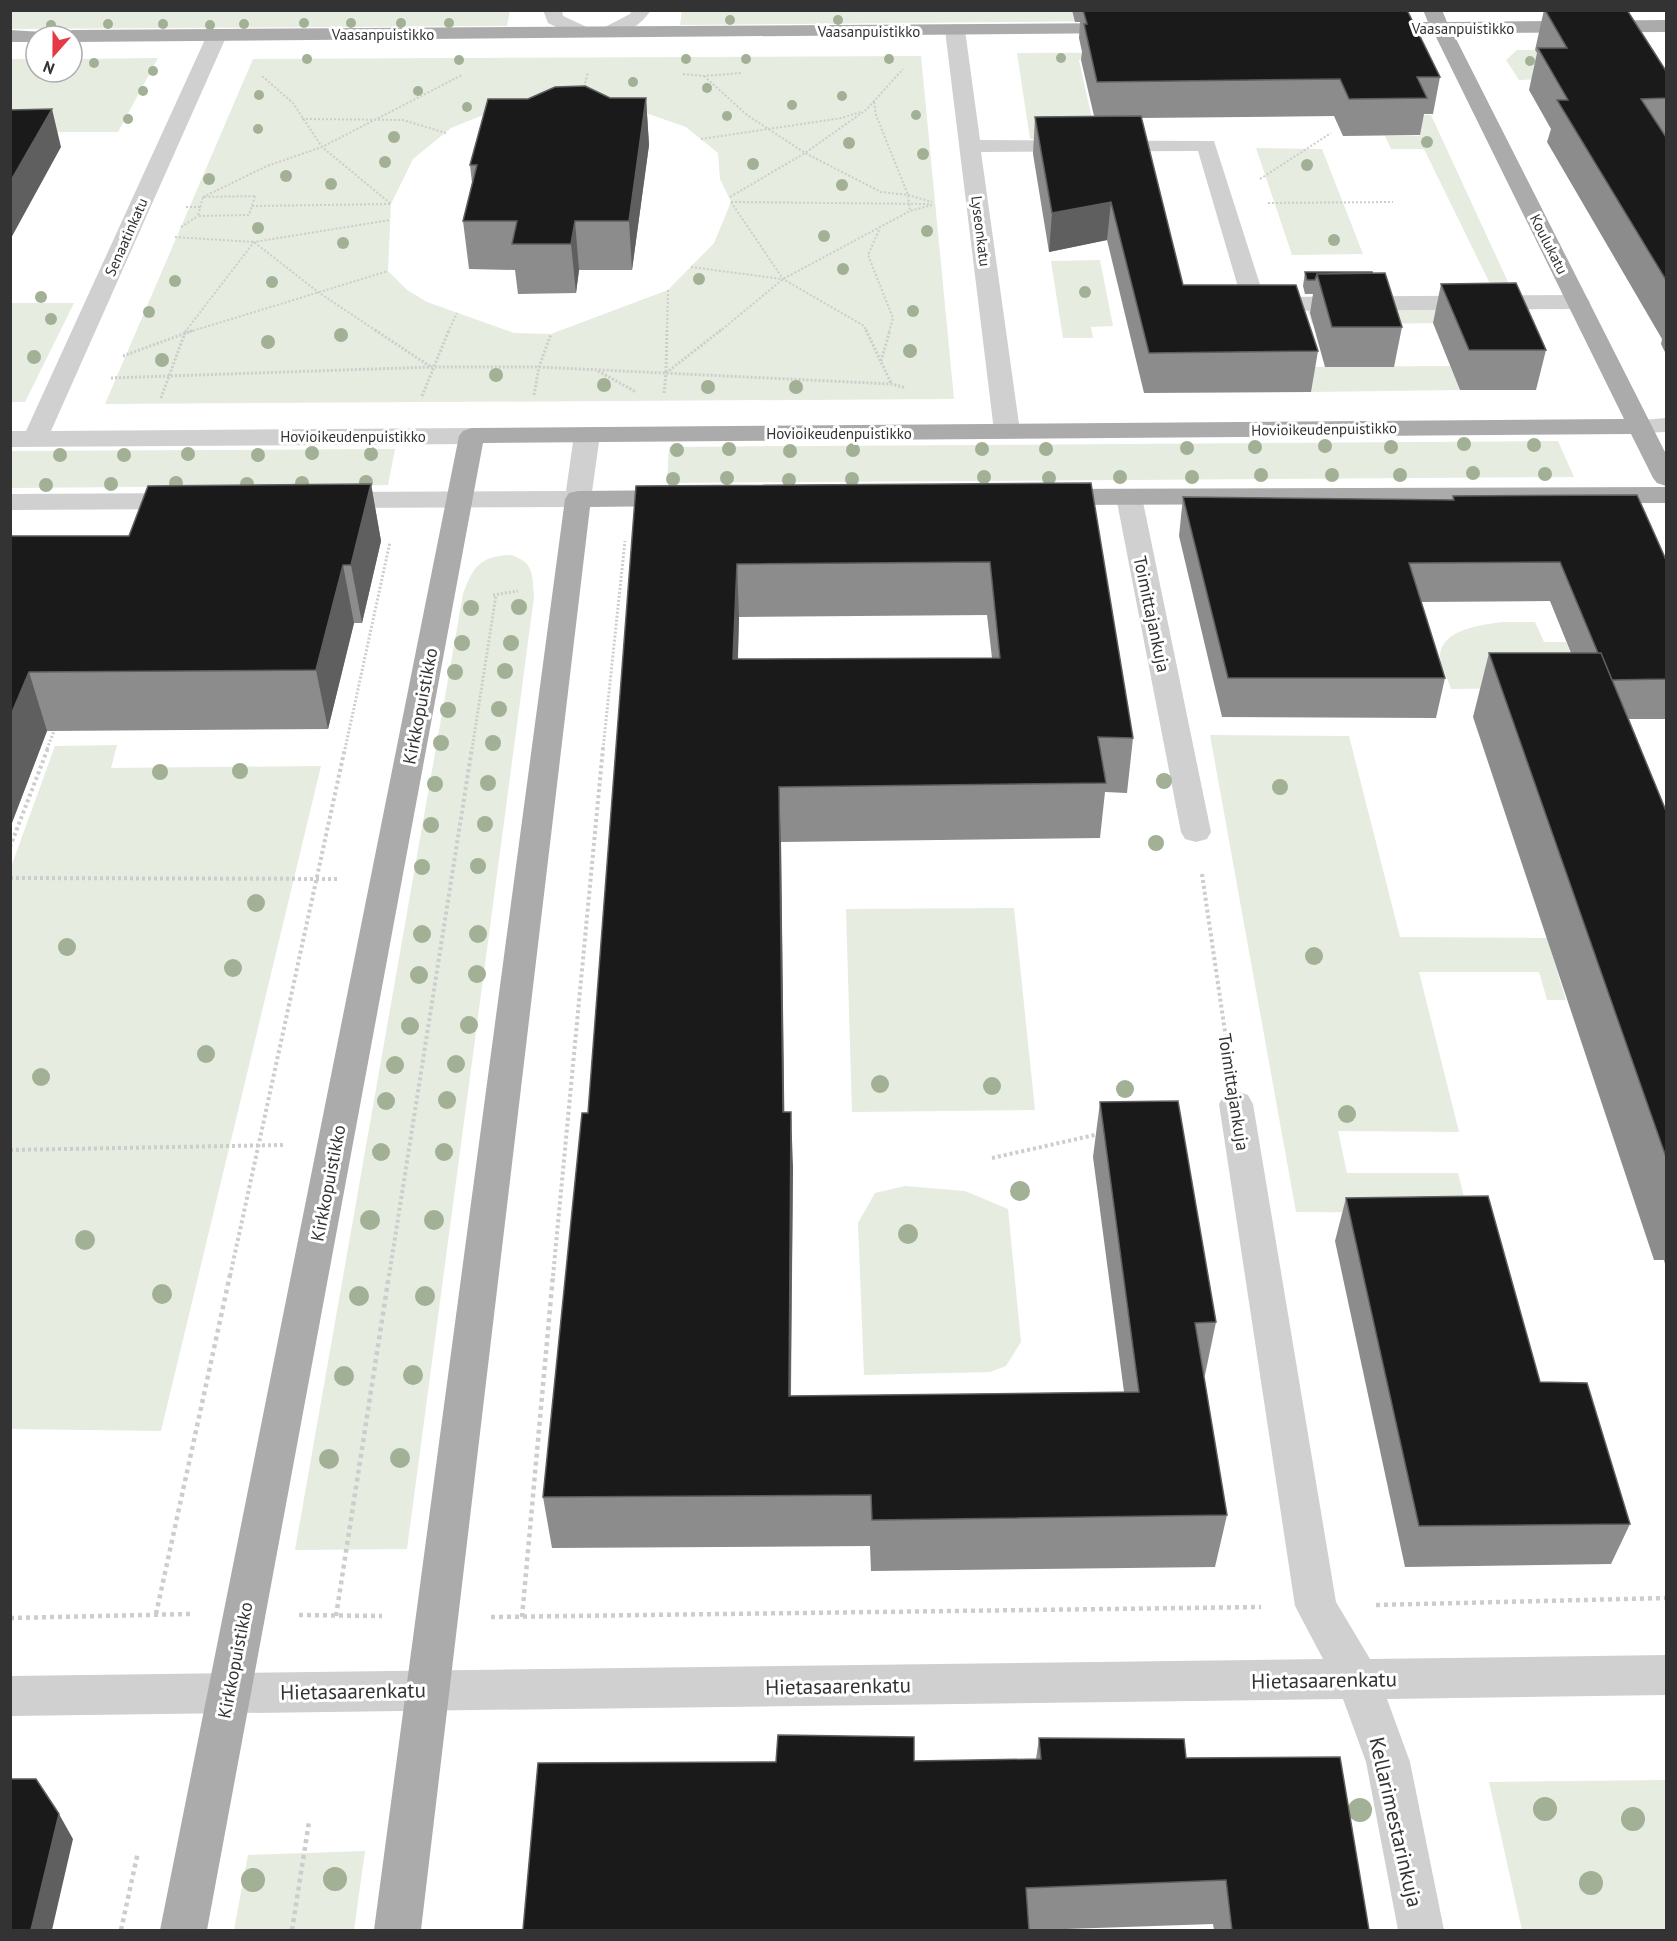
<svg xmlns="http://www.w3.org/2000/svg" width="1677" height="1941" font-family="'PT Sans',sans-serif">
<style>
.green{fill:#e6ecdf;fill-rule:evenodd}
.lines{fill:none;stroke-linecap:round;stroke-linejoin:round}
.path-far3{stroke:#cdcdcd;stroke-width:2;stroke-dasharray:2 2;stroke-linecap:butt}
.path-far2{stroke:#cdcdcd;stroke-width:3;stroke-dasharray:2 2;stroke-linecap:butt}
.path-far1{stroke:#cdcdcd;stroke-width:4;stroke-dasharray:3 3;stroke-linecap:butt}
.path{stroke:#cdcdcd;stroke-width:4.5;stroke-dasharray:4 4;stroke-linecap:butt}
.minor{fill:#d0d0d0;fill-rule:evenodd}
.major{fill:#ababab;fill-rule:evenodd}
.tree{fill:#a2b095}
.wall{fill:#8c8c8c;fill-rule:evenodd}
.shaded-wall{fill:#5f5f5f}
.building{fill:#1a1a1a;stroke:#5f5f5f;stroke-width:1.5;fill-rule:evenodd}
.labels{text-anchor:middle;dominant-baseline:central;stroke-width:6;stroke-linejoin:round;paint-order:stroke}
.far-street-label{font-size:15px;fill:#333;stroke:#fff}
.street-label{font-size:18px;fill:#333;stroke:#fff}
.near-street-label{font-size:21px;fill:#333;stroke:#fff}
</style>
<rect width="100%" height="100%" fill="#fff"/>
<path class="green" d="M682 10H1343L1347 19 680 25Z
M10 11 11 10 510 11 507 26 11 29Z
M1517 50H1535L1552 79 1519 80 1506 60Z
M1399 51 1388 57 1079 60 1092 119 1131 140 1030 139 1017 53Z
M921 56 954 399 105 404 253 59ZM503 107 640 111 686 127 718 153 720 179 731 202 714 243 668 290 551 334 514 333 427 302 407 290 388 271 391 204 413 159 451 128Z
M158 58 118 132H11L10 59H36V72H72V59Z
M1412 115H1431L1514 295 1495 294 1424 149H1391L1385 136H1420Z
M1256 148 1322 149 1363 254 1292 255Z
M1100 260 1113 326 1091 327 1093 338H1063L1051 261Z
M10 303H74L25 402H11Z
M1442 307 1481 323 1312 324 1307 308Z
M1450 366 1460 390 1311 392 1303 367Z
M1558 441 1574 477 667 483 669 447Z
M395 449 388 485 11 488 10 451Z
M511 555C535 563 532 575 534 597L407 1549 295 1550 463 594C473 566 481 556 511 555Z
M1502 622H1535L1544 642H1566L1576 666 1601 687 1451 689C1448 679 1441 667 1440 657 1440 629 1482 625 1502 622Z
M1210 735 1349 736 1400 937 1547 938 1566 1000H1547L1539 972H1419L1459 1132 1338 1131 1347 1173H1458L1468 1213 1296 1212Z
M117 745 111 768 321 766 161 1431 11 1429V867L55 746Z
M1014 908 1035 1110 852 1112 846 909Z
M905 1186 965 1191 1008 1209 1021 1342 1006 1366 990 1372 864 1375 858 1223 875 1193Z
M1666 1780V1930H1522L1489 1782Z
M365 1851 354 1930H234L248 1855Z"/>
<g class="lines">
<path class="path-far3" d="M683 74 704 76 741 73
M704 76 747 115 805 153 881 192 908 195 932 202
M583 91 588 72
M874 102 876 115 908 195 910 211
M302 119 403 120 446 133
M701 139 842 118 860 112
M1260 179 1331 133
M255 196 249 215 198 216 203 197Z
M203 197 267 166 322 147 462 75
M730 197 805 153 866 110 903 69
M731 202 783 279 864 326 867 332
M731 202 931 204
M1268 203 1393 202
M252 206 391 204 322 147 293 103 262 76
M186 207H201
M181 227 198 216
M879 230 868 255 893 318 889 332
M175 237 254 242 318 292 378 332
M691 267 782 279
M185 332 254 242 390 220
M189 332 388 271
M448 332 457 313
M667 332 668 290
M719 332 783 279 910 211 932 205"/>
<path class="path-far2" d="M375 330 431 367
M866 330 891 383
M123 356 194 330
M881 361 890 330
M598 371 636 392
M666 372 667 330
M111 378 432 367H539L892 384 906 388
M664 393 666 373 721 330
M534 395 539 367 551 334
M422 396 449 330
M161 398 186 330
M493 595 518 591
M47 749 56 726
M345 749 390 542
M472 749 496 595
M603 749 625 541"/>
<path class="path-far1" d="M10 847 48 748
M1202 874 1229 1059
M10 878 337 879
M10 1150 283 1145
M992 1158 1099 1134
M230 1276 345 748
M389 1276 472 748
M553 1276 603 748"/>
<path class="path" d="M1376 1605 1666 1598
M156 1614 230 1275
M299 1615 382 1616
M336 1616 389 1275
M491 1617 1261 1607
M522 1617 553 1275
M10 1618 190 1614
M121 1930 138 1852
M292 1930 309 1822"/>
<path class="minor" d="M543 10H562L563 16 589 28 592 32 589 36H575L548 23Z
M632 10H651C642 24 621 40 603 36L600 32 603 28 630 14Z
M955 24 962 26 965 30 980 140 1214 141 1264 297 1578 295 1586 297 1590 302 1586 307 1578 309 1255 311 1247 309 1243 304 1198 151 981 152 1020 431 1016 436 1007 439 998 436 994 431 945 30 948 26Z
M217 29 224 31 227 35 51 431 472 428 481 431 485 436 481 441 472 444 10 447V431H26L207 35 210 31Z
M1666 418V432L1640 433 1631 431 1628 426 1631 421Z
M587 427 596 430 600 435 591 499 587 505 578 507 330 508 321 506 317 500 321 494 330 492 566 491 574 435 578 430Z
M1129 489 1138 491 1142 497 1211 832 1207 839 1196 842 1185 839 1181 832 1116 497 1120 491Z
M186 493 195 495 199 501 195 507 186 509 10 510V494Z
M1236 1091 1248 1095 1253 1104 1336 1602 1370 1659 1666 1655V1695L1387 1699 1410 1762 1444 1930H1398L1366 1762 1343 1699 10 1716V1676L1323 1659 1295 1606 1219 1104 1224 1095Z"/>
<path class="major" d="M1423 10H1442L1447 22 1666 20V32L1453 33 1666 454V486L1657 483 1653 478 1631 434 483 443 207 1930H160L459 436 463 431 472 428 1624 419 1434 33 1371 34 1364 32 1361 28 1364 24 1371 22H1428Z
M1125 23 1132 25 1135 29 1132 33 72 42V36H62L65 32 72 30Z
M10 30 43 32 46 36H36V42H10Z
M1666 487V503L1047 505 1038 503 1034 497 1038 491 1047 489Z
M681 490 690 492 694 498 690 504 681 506 590 507 421 1930H374L565 499 569 493 578 491Z"/>
</g>
<g class="tree">
<circle cx="730" cy="20" r="5"/>
<circle cx="838" cy="20" r="5"/>
<circle cx="304" cy="23" r="5"/>
<circle cx="351" cy="23" r="5"/>
<circle cx="401" cy="23" r="5"/>
<circle cx="449" cy="23" r="5"/>
<circle cx="108" cy="24" r="5"/>
<circle cx="163" cy="24" r="5"/>
<circle cx="244" cy="24" r="5"/>
<circle cx="51" cy="25" r="5"/>
<circle cx="210" cy="25" r="5"/>
<circle cx="1061" cy="58" r="5"/>
<circle cx="307" cy="59" r="5"/>
<circle cx="686" cy="59" r="5"/>
<circle cx="746" cy="59" r="5"/>
<circle cx="889" cy="59" r="5"/>
<circle cx="459" cy="60" r="5"/>
<circle cx="1530" cy="61" r="5"/>
<circle cx="94" cy="63" r="5"/>
<circle cx="153" cy="71" r="5"/>
<circle cx="633" cy="82" r="5"/>
<circle cx="707" cy="88" r="5"/>
<circle cx="143" cy="91" r="5"/>
<circle cx="418" cy="91" r="5"/>
<circle cx="259" cy="95" r="5"/>
<circle cx="842" cy="96" r="5"/>
<circle cx="792" cy="105" r="5"/>
<circle cx="467" cy="107" r="5"/>
<circle cx="916" cy="115" r="5"/>
<circle cx="727" cy="116" r="5"/>
<circle cx="128" cy="119" r="5"/>
<circle cx="258" cy="129" r="5"/>
<circle cx="394" cy="137" r="6"/>
<circle cx="1427" cy="142" r="6"/>
<circle cx="849" cy="143" r="6"/>
<circle cx="923" cy="154" r="6"/>
<circle cx="385" cy="162" r="6"/>
<circle cx="753" cy="164" r="6"/>
<circle cx="1307" cy="165" r="6"/>
<circle cx="286" cy="176" r="6"/>
<circle cx="209" cy="179" r="6"/>
<circle cx="331" cy="184" r="6"/>
<circle cx="842" cy="185" r="6"/>
<circle cx="258" cy="228" r="6"/>
<circle cx="927" cy="231" r="6"/>
<circle cx="824" cy="236" r="6"/>
<circle cx="1334" cy="240" r="6"/>
<circle cx="343" cy="243" r="6"/>
<circle cx="843" cy="269" r="6"/>
<circle cx="699" cy="279" r="6"/>
<circle cx="175" cy="281" r="6"/>
<circle cx="272" cy="282" r="6"/>
<circle cx="1085" cy="292" r="6"/>
<circle cx="41" cy="297" r="6"/>
<circle cx="913" cy="311" r="6"/>
<circle cx="149" cy="312" r="6"/>
<circle cx="51" cy="319" r="6"/>
<circle cx="341" cy="335" r="7"/>
<circle cx="268" cy="342" r="7"/>
<circle cx="910" cy="351" r="7"/>
<circle cx="34" cy="357" r="7"/>
<circle cx="162" cy="360" r="7"/>
<circle cx="496" cy="375" r="7"/>
<circle cx="604" cy="385" r="7"/>
<circle cx="708" cy="387" r="7"/>
<circle cx="796" cy="387" r="7"/>
<circle cx="1464" cy="444" r="7"/>
<circle cx="1534" cy="445" r="7"/>
<circle cx="1325" cy="446" r="7"/>
<circle cx="1255" cy="447" r="7"/>
<circle cx="1391" cy="447" r="7"/>
<circle cx="1187" cy="448" r="7"/>
<circle cx="729" cy="449" r="7"/>
<circle cx="982" cy="449" r="7"/>
<circle cx="1046" cy="449" r="7"/>
<circle cx="677" cy="450" r="7"/>
<circle cx="853" cy="450" r="7"/>
<circle cx="790" cy="451" r="7"/>
<circle cx="312" cy="453" r="7"/>
<circle cx="188" cy="454" r="7"/>
<circle cx="371" cy="454" r="7"/>
<circle cx="60" cy="455" r="7"/>
<circle cx="124" cy="455" r="7"/>
<circle cx="258" cy="455" r="7"/>
<circle cx="1473" cy="473" r="7"/>
<circle cx="1545" cy="474" r="7"/>
<circle cx="1261" cy="475" r="7"/>
<circle cx="1332" cy="475" r="7"/>
<circle cx="1400" cy="475" r="7"/>
<circle cx="984" cy="477" r="7"/>
<circle cx="1120" cy="477" r="7"/>
<circle cx="1192" cy="477" r="7"/>
<circle cx="727" cy="478" r="7"/>
<circle cx="1049" cy="478" r="7"/>
<circle cx="673" cy="479" r="7"/>
<circle cx="852" cy="479" r="7"/>
<circle cx="789" cy="480" r="7"/>
<circle cx="366" cy="482" r="7"/>
<circle cx="176" cy="483" r="7"/>
<circle cx="302" cy="483" r="7"/>
<circle cx="111" cy="484" r="7"/>
<circle cx="247" cy="484" r="7"/>
<circle cx="46" cy="485" r="7"/>
<circle cx="519" cy="607" r="8"/>
<circle cx="471" cy="608" r="8"/>
<circle cx="462" cy="643" r="8"/>
<circle cx="511" cy="643" r="8"/>
<circle cx="505" cy="671" r="8"/>
<circle cx="455" cy="672" r="8"/>
<circle cx="499" cy="709" r="8"/>
<circle cx="448" cy="710" r="8"/>
<circle cx="441" cy="743" r="8"/>
<circle cx="493" cy="743" r="8"/>
<circle cx="240" cy="771" r="8"/>
<circle cx="160" cy="772" r="8"/>
<circle cx="1164" cy="781" r="8"/>
<circle cx="488" cy="783" r="8"/>
<circle cx="435" cy="784" r="8"/>
<circle cx="1280" cy="787" r="8"/>
<circle cx="485" cy="824" r="8"/>
<circle cx="431" cy="825" r="8"/>
<circle cx="1156" cy="843" r="8"/>
<circle cx="478" cy="866" r="8"/>
<circle cx="422" cy="867" r="8"/>
<circle cx="256" cy="903" r="9"/>
<circle cx="422" cy="934" r="9"/>
<circle cx="478" cy="934" r="9"/>
<circle cx="67" cy="947" r="9"/>
<circle cx="1314" cy="956" r="9"/>
<circle cx="233" cy="968" r="9"/>
<circle cx="477" cy="974" r="9"/>
<circle cx="419" cy="975" r="9"/>
<circle cx="469" cy="1025" r="9"/>
<circle cx="410" cy="1026" r="9"/>
<circle cx="206" cy="1054" r="9"/>
<circle cx="456" cy="1064" r="9"/>
<circle cx="395" cy="1065" r="9"/>
<circle cx="41" cy="1077" r="9"/>
<circle cx="880" cy="1084" r="9"/>
<circle cx="992" cy="1086" r="9"/>
<circle cx="1125" cy="1089" r="9"/>
<circle cx="447" cy="1100" r="9"/>
<circle cx="386" cy="1101" r="9"/>
<circle cx="1347" cy="1114" r="9"/>
<circle cx="381" cy="1152" r="9"/>
<circle cx="444" cy="1152" r="9"/>
<circle cx="1020" cy="1191" r="10"/>
<circle cx="370" cy="1220" r="10"/>
<circle cx="434" cy="1220" r="10"/>
<circle cx="908" cy="1234" r="10"/>
<circle cx="85" cy="1240" r="10"/>
<circle cx="162" cy="1294" r="10"/>
<circle cx="359" cy="1296" r="10"/>
<circle cx="425" cy="1296" r="10"/>
<circle cx="413" cy="1375" r="10"/>
<circle cx="344" cy="1376" r="10"/>
<circle cx="400" cy="1458" r="10"/>
<circle cx="329" cy="1459" r="10"/>
<circle cx="1545" cy="1809" r="12"/>
<circle cx="1360" cy="1810" r="12"/>
<circle cx="1633" cy="1819" r="12"/>
<circle cx="335" cy="1879" r="12"/>
<circle cx="253" cy="1880" r="12"/>
<circle cx="1591" cy="1883" r="12"/>
</g>
<path class="wall" d="M1072 10H1407L1440 77 1433 114H1424L1420 135 1343 136 1334 116 1141 118 1183 285 1318 351 1311 392 1144 393 1107 240 1049 252 1033 154 1035 117 1094 116 1081 60 1082 52 1079 38 1080 22H1075Z
M1544 10H1627L1666 71V354L1661 344 1662 339 1547 142 1551 129 1529 90 1537 53 1535 50Z
M610 98H646L649 145 632 270H579L576 293 518 294 515 270 469 269 463 221 472 183 470 165Z
M1305 272H1372L1402 327 1394 367H1325L1310 313 1313 294H1305L1303 286Z
M1441 284 1546 350 1536 390H1460L1433 323Z
M1091 483 1133 738 1127 793 1105 792 1100 838 781 842 784 1112 793 1167 791 1396 1124 1392 1093 1157 1100 1102 1216 1322 1205 1375 1204 1376 1227 1515 1215 1567 871 1571 870 1546 552 1548 543 1497 588 1113 636 486ZM987 615 992 658 738 659 739 617Z
M371 484 381 541 362 623H354L328 729 47 731 10 828V536H129Z
M1453 496 1666 560V719H1629L1666 811V1268L1664 1260H1654L1473 717 1489 653H1571L1550 601 1421 602 1445 678 1436 718 1222 717 1179 536 1183 497 1452 500Z
M1346 1198 1540 1382 1630 1524 1611 1564 1405 1567 1335 1241Z
M1039 1738 1186 1758 1369 1930H1214L1213 1924 1037 1930H523L914 1761 1036 1759Z"/>
<path class="shaded-wall" d="M646 98 649 145 632 270 629 221Z
M52 109 61 147 10 240V182Z
M1111 202 1107 240 1049 252 1052 213Z
M575 221 579 270 576 293 571 244Z
M371 484 381 541 362 623 351 565Z
M737 564 739 617 736 713 733 659Z
M343 565 354 623 328 729 316 670Z
M29 672 47 731 10 828V717Z
M779 787 781 842 785 1167 783 1112Z
M791 1112 793 1167 790 1449 789 1396Z
M59 1814 73 1839 52 1930H31Z"/>
<path class="building" d="M1083 10H1407L1440 77H1417L1427 98 1349 99 1340 79 1097 82 1084 24H1087Z
M1545 10H1627L1666 71V98L1641 99 1666 137V280L1557 100H1568L1538 48H1567Z
M585 86 610 98H646L629 221H575L571 244H512L517 221H463L477 165H470L488 99H528L555 87Z
M52 109 10 182V110Z
M1141 116 1183 285H1296L1318 351 1149 353 1111 202 1052 213 1035 117Z
M1305 272H1372V273L1317 274 1315 280H1307Z
M1385 273 1402 327H1332L1317 274Z
M1516 283 1546 350H1469L1441 284Z
M1091 483 1133 738 1098 737 1106 783 779 787 783 1112H791L789 1396 1139 1392 1100 1102 1178 1101 1216 1322 1195 1323 1227 1515 872 1520 871 1495 543 1497 582 1113H588L636 486ZM990 562 1000 658 733 659 737 564Z
M371 484 351 565H343L316 670 29 672 10 717V536H129L148 486Z
M1637 495 1666 560V679L1612 680 1601 653H1598L1560 562 1409 563 1445 678H1228L1183 497 1454 500 1453 496Z
M1489 653H1601L1666 811V1157Z
M1488 1196 1540 1382 1587 1383 1630 1524 1419 1526 1346 1198Z
M778 1735 914 1737V1761L1041 1759 1039 1738 1184 1739 1186 1758 1340 1757 1369 1930H1232L1226 1880 1026 1888 1029 1930H523L538 1763 776 1762Z
M10 1779H36L59 1814 31 1930H10Z"/>
<g class="labels">
<g class="far-street-label">
<text x="1463" y="28">Vaasanpuistikko</text>
<text x="869" y="31">Vaasanpuistikko</text>
<text x="383" y="34">Vaasanpuistikko</text>
<text transform="translate(981 231) rotate(83)">Lyseonkatu</text>
<text transform="translate(126 237) rotate(-66)">Senaatinkatu</text>
<text transform="translate(1549 244) rotate(63)">Koulukatu</text>
<text transform="translate(1324 429) rotate(-1)">Hovioikeudenpuistikko</text>
<text x="839" y="433">Hovioikeudenpuistikko</text>
<text x="353" y="436">Hovioikeudenpuistikko</text>
</g>
<g class="street-label">
<text transform="translate(1152 614) rotate(78)">Toimittajankuja</text>
<text transform="translate(420 706) rotate(-79)">Kirkkopuistikko</text>
<text transform="translate(1234 1092) rotate(81)">Toimittajankuja</text>
<text transform="translate(328 1183) rotate(-79)">Kirkkopuistikko</text>
<text transform="translate(235 1660) rotate(-79)">Kirkkopuistikko</text>
</g>
<g class="near-street-label">
<text transform="translate(1324 1680) rotate(-1)">Hietasaarenkatu</text>
<text transform="translate(838 1686) rotate(-1)">Hietasaarenkatu</text>
<text transform="translate(353 1691) rotate(-1)">Hietasaarenkatu</text>
<text transform="translate(1396 1822) rotate(77)">Kellarimestarinkuja</text>
</g>
</g>
<rect width="1677" height="1941" fill="none" stroke="#333333" stroke-width="24"/>
<g transform="translate(54 54) rotate(201)"><circle r="28" fill="#ffffff" stroke="#adadad" stroke-width="1.5"/>
<path d="M0-4.5L10 22L0 15L-10 22Z" fill="#e63946"/>
<text y="-9" font-size="16" font-weight="bold" text-anchor="middle" fill="#333333">N</text>
</g>
</svg>
